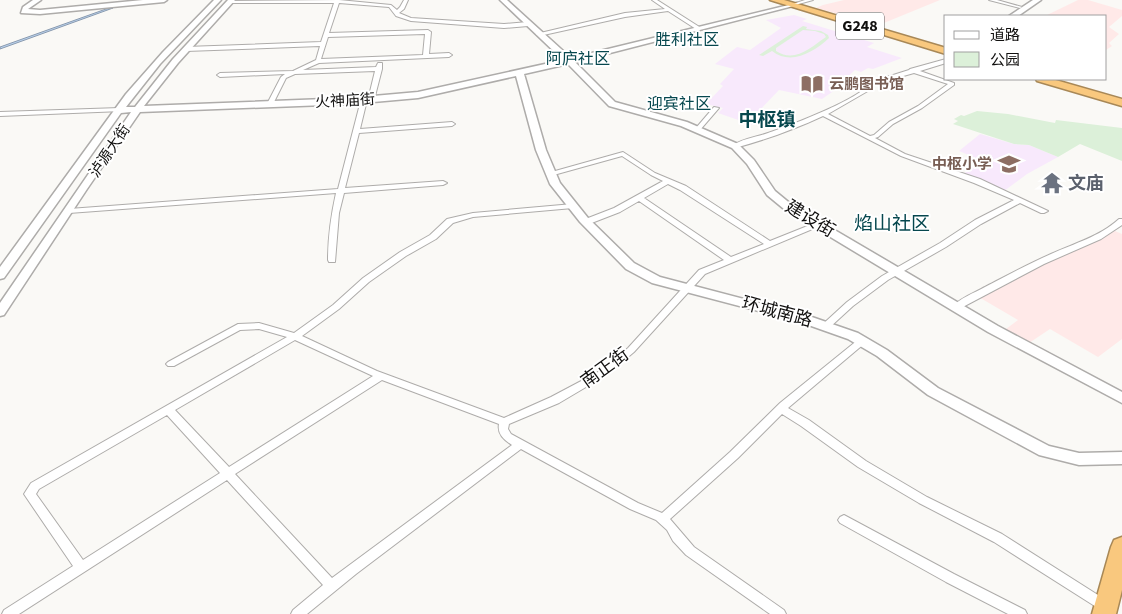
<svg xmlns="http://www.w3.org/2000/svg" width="1122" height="614" font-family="'Source Sans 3','Noto Sans SC',sans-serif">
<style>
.commercial{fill:#ffe9e8}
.education{fill:#f8e9fc}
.green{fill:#dcf0d9;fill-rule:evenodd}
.water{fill:#bdd5f2;stroke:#899aae}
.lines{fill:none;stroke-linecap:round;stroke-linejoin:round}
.street-casing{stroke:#aeacaa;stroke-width:2}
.secondary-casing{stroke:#aeacaa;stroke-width:3}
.highway-casing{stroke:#a88857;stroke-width:3}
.street{fill:#fff;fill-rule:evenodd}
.secondary{fill:#fff;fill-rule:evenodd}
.highway{fill:#f9c87e;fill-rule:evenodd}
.labels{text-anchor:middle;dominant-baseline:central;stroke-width:4;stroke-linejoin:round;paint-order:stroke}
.far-education-label{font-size:15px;font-weight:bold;fill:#785e54;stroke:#fff;text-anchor:start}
.far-street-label{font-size:15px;fill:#11100f;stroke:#fff}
.shield{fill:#fff;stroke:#585857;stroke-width:1}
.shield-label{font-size:16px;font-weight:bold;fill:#11100f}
.far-neighbourhood-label{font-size:16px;fill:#06474e;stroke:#fff}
.worship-label{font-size:18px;font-weight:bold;fill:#5b616d;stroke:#fff;text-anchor:start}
.street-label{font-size:18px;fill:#11100f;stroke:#fff}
.far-district-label{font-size:19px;font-weight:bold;fill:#06474e;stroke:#fff}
.neighbourhood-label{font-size:19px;fill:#06474e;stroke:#fff}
</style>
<rect width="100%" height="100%" fill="#faf9f6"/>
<path class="commercial" d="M844 0H940L879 25 816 8 823 5Z
M1078 0H1088L1122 10V16L1109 27 1119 34 1109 43 1112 46 1106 50V16H1045Z
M1115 231 1122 234V339L1098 357 1050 329 1026 345 1002 332 1018 320 977 296 1058 256 1089 244Z"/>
<path class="education" d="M794 15 807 19 802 21 874 43 867 47 902 58 873 69 868 68 861 72 855 70 841 83 832 88 835 90 822 99 779 90 759 111 767 114 753 125 718 113 723 108 706 104 723 86 720 84 734 69 715 64 737 47 750 50 781 28 766 20Z
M980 134 1014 144 1029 145 1058 157 1027 174 1004 191 963 174 969 170 976 158 959 151Z"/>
<path class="green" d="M803 26 807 27 806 29 821 31 828 35 829 38C814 52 791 66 772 51L763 56 759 55ZM803 30 815 31 824 34 826 37C810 48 795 63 776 51V48Z
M977 111 1008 114 1055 123 1056 120 1122 128V161L1080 144 1058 157 1029 145 1014 144 953 124 958 121 954 119 961 115 964 116Z"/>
<path class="water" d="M113 8 0 49V47L106 9Z"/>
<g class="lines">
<g class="street-casing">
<path id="street" d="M339 0 391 5 397 10 400 7 404 0H408L404 9 399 13 411 18 504 24 528 22 531 24 528 26 504 28 411 21 396 16 389 7 339 3 329 33 428 30 431 32 429 54 449 53 452 55 449 57 319 63 303 70 376 67 378 63H382V69L374 100 371 102 368 100 375 71 295 74 286 78 273 104 270 106 267 104 281 77 285 74 220 77 217 75 220 73 293 71 316 60 320 46 186 51 183 49 186 47 321 42 334 3H231L229 2 231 1ZM425 34 423 55 321 59 328 37Z
M652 0H657L701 28 696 29 668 11 625 17 539 36 536 34 625 13 665 9Z
M805 0H813L795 5 793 4Z
M989 0H997L1022 7 1020 8Z
M946 59V63L920 71 954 83V85L922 108 893 124 878 137 875 138 905 154 980 179 1048 211 1044 213H1041L1020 203 981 224 946 247 888 280 853 306 829 328H823L822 326 823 324 847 302 882 276 940 243 975 220 1014 200 974 183 901 156 823 116C795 129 765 140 735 148L732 146C741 139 757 137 768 133 789 126 861 99 871 82L909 70 910 69ZM914 73 948 84 918 106 889 122 874 135 870 136 828 114 873 88 875 84Z
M364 98 367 100 360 129 452 122 455 124 452 126 359 133 345 188 443 181 447 183 443 185 344 193 339 213 335 262H329L328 260C328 237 331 216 336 193L69 213 65 211 69 209 338 189 361 100Z
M714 107 719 108 700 130H696V128Z
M120 108 123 110 122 111 0 116V112Z
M623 152 655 173 686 186 770 241 815 223H821L822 225 705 274 634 352 608 374 559 403 509 424 508 429 511 434 638 503 662 513 730 452 780 403 859 339H865L867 341 865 343 788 408 809 420 866 461 927 497 1002 534 1109 602 1111 606 1109 610 1105 612 1101 610 994 542 919 503 858 467 801 426 782 414 738 458 670 519 694 547 784 610 786 614H770L686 555 673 541 667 530 656 520 630 509 521 449 356 574 307 614H291L293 610 323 585 227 480 19 614H2L4 610 73 566 26 497 24 494 31 483 287 337 259 329 240 330 174 366H168L166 364 168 362 238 324 259 323 294 333 333 305 363 278 400 252 430 235 447 219 473 213 573 204 577 206 573 208 473 217 453 223 436 239 406 256 369 282 339 309 302 336 377 371 504 418 551 397 602 370 628 348 699 270 724 260 639 201 620 212 589 224H583L582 222 583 220 614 208 663 181 651 175 622 156 550 176 546 174 548 173ZM668 184 680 190 764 244 731 257 644 198ZM295 340 373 376 229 467 175 410ZM382 380 499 424C497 434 504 440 512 445L332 578 235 474ZM167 415 220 473 83 560 36 494 39 489Z
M1119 219H1122V225L1101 239 1044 264 959 309H953L952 307C960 298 974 293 985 287 1006 276 1028 264 1051 254 1075 243 1099 237 1119 219Z
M844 515 954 574 1025 610 1027 614H1008L946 582 840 523 838 520 840 517Z"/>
</g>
<g class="secondary-casing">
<path id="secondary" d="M33 0H41L28 9 40 10 143 0H167L164 2 40 14 21 13 23 7Z
M214 0H221L160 64 126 107H135L173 59 228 0H235L178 63 144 106 351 98 418 92 563 60 500 0H507L571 58 797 3V5L575 62 615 102 687 122 738 144 754 160 775 191 792 205 998 326 1122 392V403L988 332 784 209 767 195 747 164 732 148 681 126 609 106 568 64 524 74 546 150 560 183 588 218 634 263 660 277 809 316 858 333 887 350 938 388 1049 446 1079 453 1122 452V464L1079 465 1039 455 928 395 877 356 848 339 800 322 652 283 626 269 580 222 550 184 536 150 516 76 418 98 351 104 140 112 87 189 4 315 0 316V303L131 112 121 113 4 278 0 279V267L126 94 163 52Z
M1033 0H1041L1018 16H1009Z"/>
</g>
<g class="highway-casing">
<path id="highway" d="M770 0H784L946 48V54Z
M1036 79H1052L1122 99V106L1037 81Z
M1122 537V590L1116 614H1092L1111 547 1114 540Z"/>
</g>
<use href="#street" class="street"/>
<use href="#secondary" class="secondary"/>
<use href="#highway" class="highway"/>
</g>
<defs>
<g id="library-bare" transform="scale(1.725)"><path d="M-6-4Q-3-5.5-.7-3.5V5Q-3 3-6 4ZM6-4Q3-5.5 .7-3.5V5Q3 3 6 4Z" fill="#8d6e63" stroke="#fff" stroke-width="2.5" paint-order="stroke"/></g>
<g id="school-bare" transform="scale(1.725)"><path d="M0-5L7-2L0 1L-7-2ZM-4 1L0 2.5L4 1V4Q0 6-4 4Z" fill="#8d6e63" stroke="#fff" stroke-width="2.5" paint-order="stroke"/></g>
<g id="temple-bare" transform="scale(1.725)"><path d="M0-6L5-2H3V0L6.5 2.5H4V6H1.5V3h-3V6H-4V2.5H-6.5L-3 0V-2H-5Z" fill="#6b7280" stroke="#fff" stroke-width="2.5" paint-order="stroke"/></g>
</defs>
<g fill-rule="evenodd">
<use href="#library-bare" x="812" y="84"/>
<use href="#school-bare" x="1009" y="164"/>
<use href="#temple-bare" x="1052" y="183"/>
</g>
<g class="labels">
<g class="far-education-label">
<text x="829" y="84">云鹏图书馆</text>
<text x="992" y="164" text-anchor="end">中枢小学</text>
</g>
<g class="far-street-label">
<text transform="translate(345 101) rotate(-3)">火神庙街</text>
<text transform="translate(110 151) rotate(-56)">泸源大街</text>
</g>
<rect class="shield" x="836" y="12.5" width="48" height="27" rx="4"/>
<g class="shield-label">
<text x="860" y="26">G248</text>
</g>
<g class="far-neighbourhood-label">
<text x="687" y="40">胜利社区</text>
<text x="578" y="59">阿庐社区</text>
<text x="679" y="104">迎宾社区</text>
</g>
<g class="worship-label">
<text x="1068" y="183">文庙</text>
</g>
<g class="street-label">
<text transform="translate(810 219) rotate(31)">建设街</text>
<text transform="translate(777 312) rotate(15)">环城南路</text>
<text transform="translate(605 368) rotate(-36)">南正街</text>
</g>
<g class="far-district-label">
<text x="767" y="120">中枢镇</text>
</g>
<g class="neighbourhood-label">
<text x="892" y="224">焰山社区</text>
</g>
</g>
<rect x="944" y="15" width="162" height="65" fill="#ffffff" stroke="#a09f9f"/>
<rect x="954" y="31" width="25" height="8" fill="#ffffff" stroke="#a09f9f"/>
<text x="990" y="40" font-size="15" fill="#11100f">道路</text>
<rect x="954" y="52" width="25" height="15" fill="#dcf0d9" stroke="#a09f9f"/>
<text x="990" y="65" font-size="15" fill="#11100f">公园</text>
</svg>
